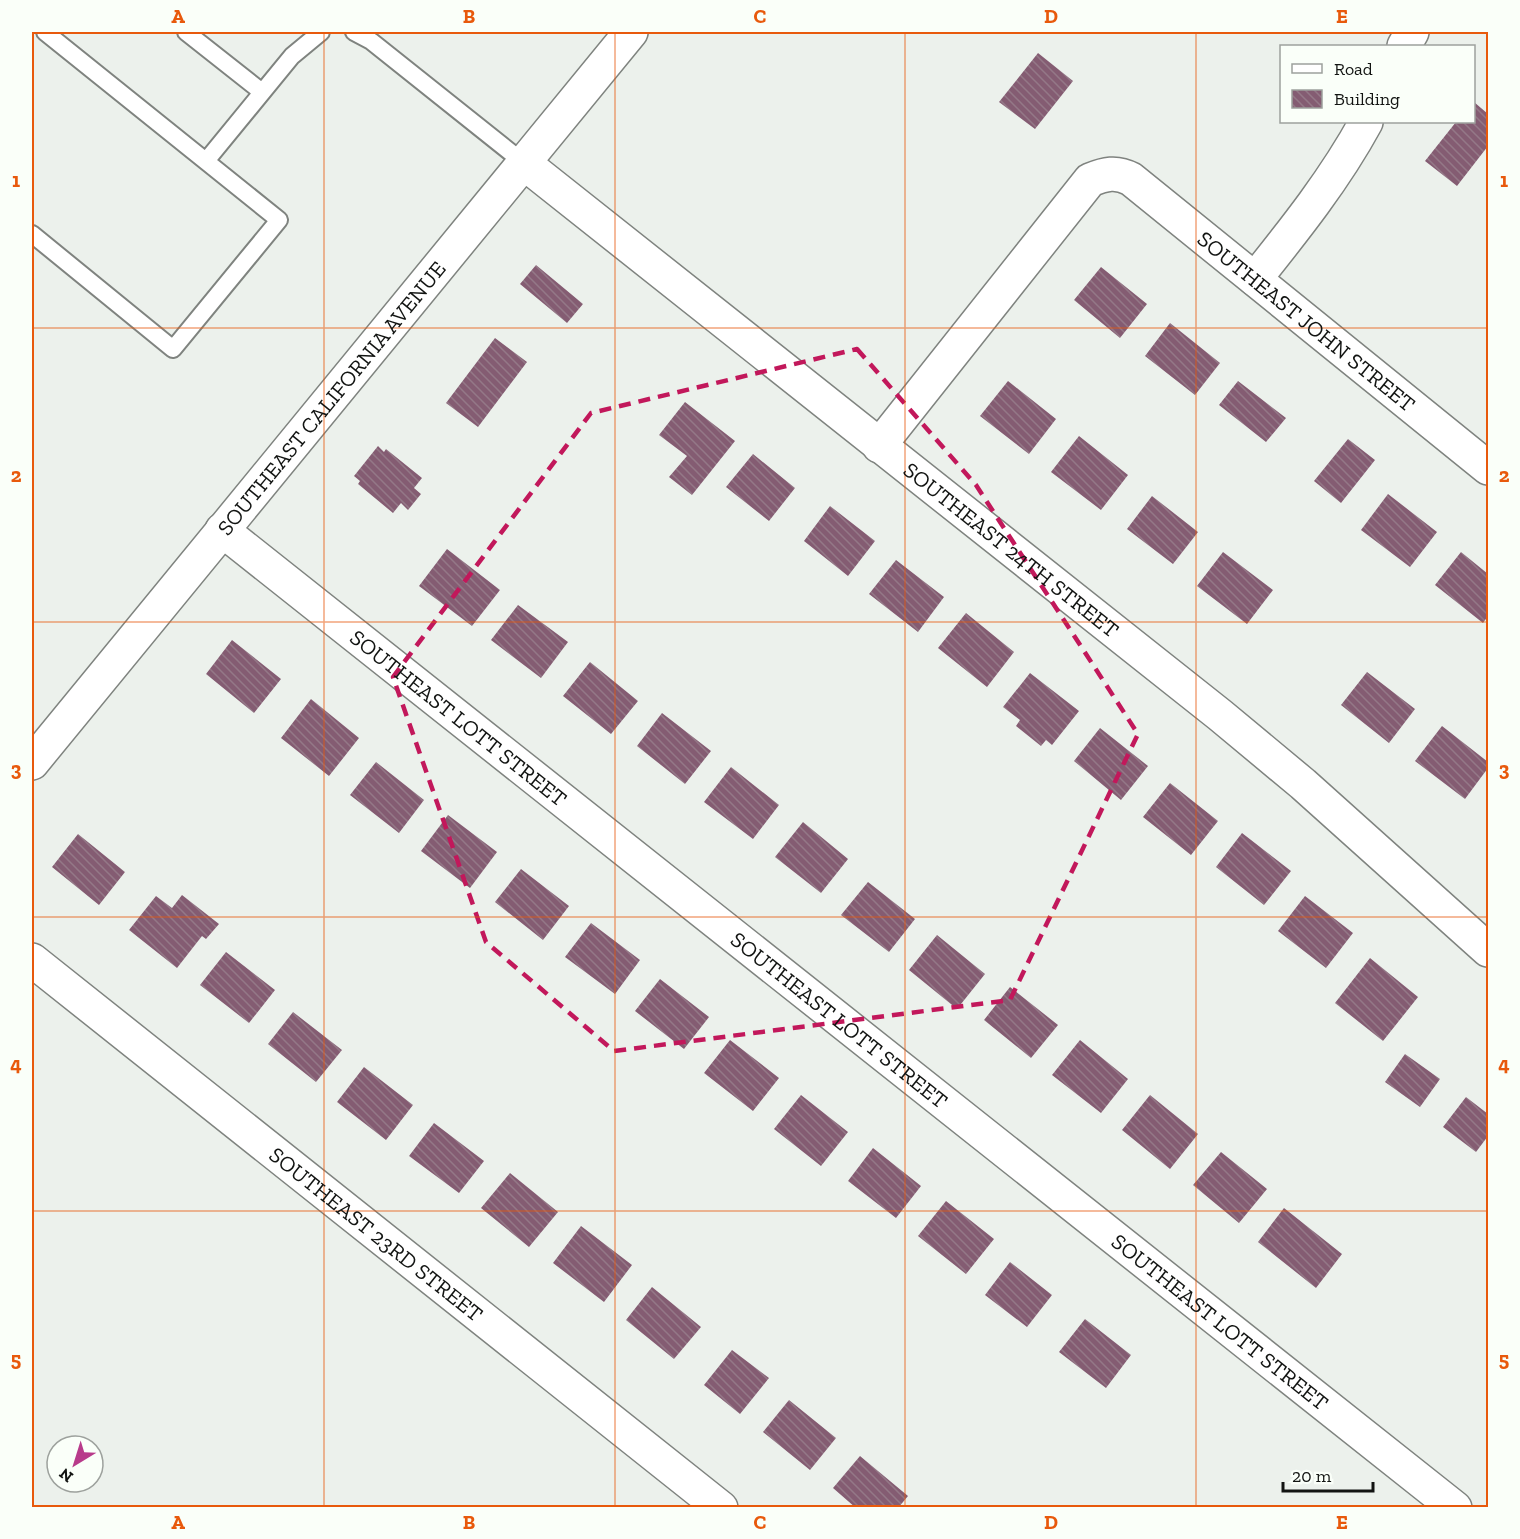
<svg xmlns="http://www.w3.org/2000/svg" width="1520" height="1539" font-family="'Zilla Slab',serif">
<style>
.building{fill:url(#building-back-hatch)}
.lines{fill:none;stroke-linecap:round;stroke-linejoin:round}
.lane-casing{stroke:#7f837f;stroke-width:20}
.street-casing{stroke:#7f837f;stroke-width:36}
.secondary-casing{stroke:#7f837f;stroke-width:36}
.lane{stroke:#fff;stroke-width:16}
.street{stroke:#fff;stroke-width:33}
.secondary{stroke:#fff;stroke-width:33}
.marked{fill:none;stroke:#c2185b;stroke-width:4.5;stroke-dasharray:12 8;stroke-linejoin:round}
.grid{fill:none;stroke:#e8590c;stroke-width:1.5;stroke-opacity:0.55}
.labels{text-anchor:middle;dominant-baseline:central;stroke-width:6;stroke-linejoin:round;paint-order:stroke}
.street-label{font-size:22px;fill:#121412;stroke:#fafff9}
.neatline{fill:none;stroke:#e8590c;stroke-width:2}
.grid-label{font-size:20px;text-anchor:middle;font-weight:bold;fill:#e8590c}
</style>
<defs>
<pattern id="building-back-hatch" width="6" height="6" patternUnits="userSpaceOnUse" patternTransform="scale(1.5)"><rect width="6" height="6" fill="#845c72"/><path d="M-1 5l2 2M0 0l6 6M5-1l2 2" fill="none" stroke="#947887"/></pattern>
</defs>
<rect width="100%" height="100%" fill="#ecf1ec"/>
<path class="building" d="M1038 53 1073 81 1035 129 999 102Z
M1474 102 1488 114V146L1457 186 1425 161 1456 122H1474Z
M536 265 583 304 567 323 520 284Z
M1101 267 1147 304 1120 338 1074 300Z
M1170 323 1220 363 1195 395 1145 356Z
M495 338 527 362 478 427 446 403Z
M1008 381 1056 419 1029 454 980 416Z
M1238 381 1286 418 1266 442 1219 405Z
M685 402 735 441 692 495 669 477 687 456 659 435Z
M1079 436 1128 475 1101 510 1051 472Z
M1348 439 1375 460 1341 503 1314 481Z
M378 446 384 452 386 449 422 478 414 488 421 494 408 510 401 503 393 513 358 484 360 481 354 476Z
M753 454 795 488 769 521 726 487Z
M1388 494 1437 532 1410 567 1361 530Z
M1152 496 1198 532 1173 564 1127 529Z
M830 506 875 541 848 576 804 541Z
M447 549 500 590 472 626 419 586Z
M1223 552 1273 590 1247 624 1197 586Z
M1461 552 1488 574V616L1483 623 1435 585Z
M896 560 944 597 918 632 869 594Z
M518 605 568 642 541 678 491 640Z
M966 613 1014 652 987 687 938 648Z
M232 640 281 679 254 713 206 674Z
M590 662 638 701 611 734 563 696Z
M1367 672 1415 709 1389 743 1341 705Z
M1030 673 1079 711 1052 745 1046 740 1041 746 1016 726 1020 720 1003 707Z
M311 699 359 738 329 776 281 738Z
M662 713 711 751 685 784 637 746Z
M1442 726 1488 762V768L1465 799 1415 761Z
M1100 728 1148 766 1121 800 1074 761Z
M376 762 424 800 399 833 350 795Z
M731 767 779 805 753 839 704 802Z
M1170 783 1218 821 1191 855 1143 817Z
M448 815 497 852 470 888 421 851Z
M803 822 848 859 821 893 775 857Z
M1242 833 1291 871 1264 905 1216 867Z
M78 834 125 872 99 905 52 867Z
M521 869 569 906 543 940 495 902Z
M868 882 915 919 889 952 841 915Z
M182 895 219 924 206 939 202 936 177 968 129 930 156 896 172 908Z
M1305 896 1353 933 1326 968 1278 931Z
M591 923 640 960 615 994 565 957Z
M937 935 985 974 957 1009 909 970Z
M226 952 275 990 249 1023 200 985Z
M1370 958 1418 997 1383 1041 1335 1003Z
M660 979 709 1017 684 1049 635 1011Z
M1010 987 1058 1025 1031 1058 984 1020Z
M293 1012 342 1050 316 1082 268 1044Z
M730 1040 779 1078 753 1111 704 1073Z
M1080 1040 1128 1079 1101 1113 1052 1075Z
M1405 1054 1440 1079 1420 1107 1385 1082Z
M364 1067 413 1105 386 1140 337 1102Z
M801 1095 848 1132 821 1166 774 1129Z
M1150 1095 1198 1134 1170 1169 1122 1130Z
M1466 1097 1488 1114V1136L1476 1152 1443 1127Z
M434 1123 484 1161 459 1193 409 1156Z
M873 1148 921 1186 896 1218 848 1181Z
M1221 1152 1267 1189 1239 1223 1193 1185Z
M510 1173 558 1212 529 1247 481 1208Z
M946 1201 994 1239 966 1274 918 1236Z
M1284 1208 1342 1254 1316 1288 1258 1242Z
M581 1226 632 1265 604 1302 553 1263Z
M1010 1262 1052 1295 1027 1327 985 1295Z
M652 1287 701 1327 674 1359 626 1320Z
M1085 1319 1131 1355 1106 1388 1059 1352Z
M732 1350 769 1378 740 1414 704 1385Z
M789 1400 836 1438 810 1470 763 1432Z
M860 1456 908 1496 898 1508H856L833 1488Z"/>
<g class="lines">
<g class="lane-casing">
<path id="lane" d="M186 32 262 92
M354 32 371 41 524 163
M206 161 292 56 321 32
M32 234 173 349 279 220 45 32"/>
</g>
<g class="street-casing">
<g id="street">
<path d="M1404 46 1412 32"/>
<path id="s1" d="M524 163 1220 715 1303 784 1488 950"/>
<path d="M1255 279C1295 229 1335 179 1366 122"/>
<path id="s2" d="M879 446 1090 180C1105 174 1116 171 1131 179L1488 468"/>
<path id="s3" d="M222 530 1455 1508"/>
<path id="s4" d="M32 960 721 1508"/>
</g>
</g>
<g class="secondary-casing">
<g id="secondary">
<path id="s5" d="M32 763 631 32"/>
</g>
</g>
<use href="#lane" class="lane"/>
<use href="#street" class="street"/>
<use href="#secondary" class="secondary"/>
</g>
<path class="marked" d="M857 349 976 485 1138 734 1010 1000 614 1051 486 942 393 677 591 413Z"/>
<path class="grid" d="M324 32V1508M615 32V1508M905 32V1508M1196 32V1508M32 328H1488M32 622H1488M32 917H1488M32 1211H1488"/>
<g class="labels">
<g class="street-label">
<text stroke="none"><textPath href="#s2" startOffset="608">SOUTHEAST JOHN STREET</textPath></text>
<text stroke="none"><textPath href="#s5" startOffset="472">SOUTHEAST CALIFORNIA AVENUE</textPath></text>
<text stroke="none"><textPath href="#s1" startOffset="622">SOUTHEAST 24TH STREET</textPath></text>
<text stroke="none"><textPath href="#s3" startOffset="302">SOUTHEAST LOTT STREET</textPath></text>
<text stroke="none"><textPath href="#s3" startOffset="788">SOUTHEAST LOTT STREET</textPath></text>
<text stroke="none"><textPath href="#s4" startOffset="440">SOUTHEAST 23RD STREET</textPath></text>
<text stroke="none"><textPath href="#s3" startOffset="1274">SOUTHEAST LOTT STREET</textPath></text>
</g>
</g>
<rect width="1520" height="1539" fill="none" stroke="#fafff9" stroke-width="66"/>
<rect x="1280" y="45" width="195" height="78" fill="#fafff9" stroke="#9da19d" stroke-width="1.5"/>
<rect x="1292" y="64" width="30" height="9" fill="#ffffff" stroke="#9da19d" stroke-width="1.5"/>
<text x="1334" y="75" font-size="18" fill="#121412">Road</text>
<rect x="1292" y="90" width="30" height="18" fill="url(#building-back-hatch)" stroke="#9da19d" stroke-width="1.5"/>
<text x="1334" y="105" font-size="18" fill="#121412">Building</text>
<g transform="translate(75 1464) rotate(218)"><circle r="28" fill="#fafff9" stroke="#9da19d" stroke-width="1.5"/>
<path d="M0-4.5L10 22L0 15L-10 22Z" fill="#b83b8b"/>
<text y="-9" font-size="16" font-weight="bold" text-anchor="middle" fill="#121412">N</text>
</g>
<path d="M1283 1482v9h90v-9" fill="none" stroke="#121412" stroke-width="3"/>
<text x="1292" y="1482" font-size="18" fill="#121412" stroke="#fafff9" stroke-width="4.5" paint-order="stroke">20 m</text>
<rect x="33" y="33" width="1454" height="1473" class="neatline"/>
<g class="grid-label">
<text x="178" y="23">A</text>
<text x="469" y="23">B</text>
<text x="760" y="23">C</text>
<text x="1051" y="23">D</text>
<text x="1342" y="23">E</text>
<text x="16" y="187">1</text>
<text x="1504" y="187">1</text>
<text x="16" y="482">2</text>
<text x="1504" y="482">2</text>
<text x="16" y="776">3</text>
<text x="1504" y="776">3</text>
<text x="16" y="1071">4</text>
<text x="1504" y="1071">4</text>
<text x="16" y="1366">5</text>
<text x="1504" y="1366">5</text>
<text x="178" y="1529">A</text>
<text x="469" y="1529">B</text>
<text x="760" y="1529">C</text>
<text x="1051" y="1529">D</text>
<text x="1342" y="1529">E</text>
</g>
</svg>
